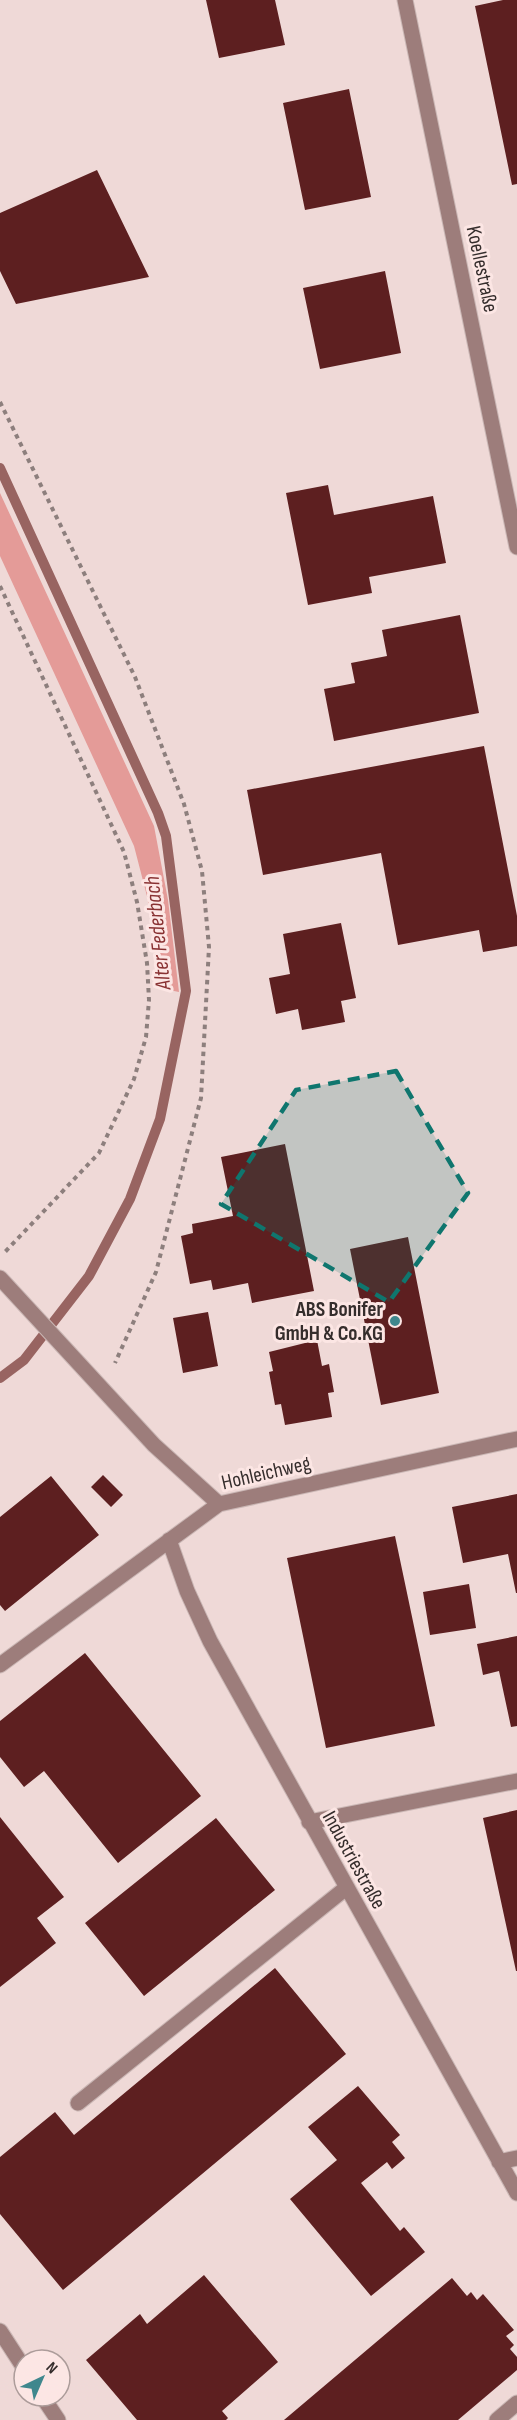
<svg xmlns="http://www.w3.org/2000/svg" width="517" height="2420" font-family="'Sofia Sans Condensed',sans-serif">
<style>
.green{fill:#e49b98}
.lines{fill:none;stroke-linecap:round;stroke-linejoin:round}
.stream{stroke:#986461;stroke-width:10}
.building{fill:#5d1f20}
.minor-casing{stroke:#cab7b5;stroke-width:17}
.path{stroke:#8d7f7d;stroke-width:4;stroke-dasharray:4.5 4.5;stroke-linecap:butt}
.minor{stroke:#9d7d7b;stroke-width:15}
.marked{fill:#0f766e;fill-opacity:0.2;stroke:#0f766e;stroke-width:4.5;stroke-dasharray:12 8;stroke-linejoin:round}
.poi-dot{fill:#3f878d;stroke:#fce6e4;stroke-width:2}
.labels{text-anchor:middle;dominant-baseline:central;stroke-width:6;stroke-linejoin:round;paint-order:stroke}
.street-label{font-size:21px;fill:#352d2c;stroke:#fce6e4}
.poi-label{font-size:21px;font-weight:bold;fill:#352d2c;stroke:#fce6e4;text-anchor:end}
.water-label{font-size:22px;font-style:italic;fill:#893233;stroke:#fce6e4}
</style>
<rect width="100%" height="100%" fill="#efd9d7"/>
<path class="green" d="M0 493 154 826 168 900 179 992 159 988 148 900 134 846 0 556Z"/>
<g class="lines">
<path class="stream" d="M0 468 158 813 166 836 186 991 160 1119 130 1199 89 1276 24 1360 0 1378"/>
</g>
<path class="building" d="M206 0H275L285 45 219 58Z
M503 0H517V184L512 185 475 6Z
M349 89 371 197 305 210 283 103Z
M97 170 149 277 16 304 0 271V213Z
M385 271 401 353 320 369 303 288Z
M328 485 334 515 433 496 446 563 369 577 372 593 308 605 286 493Z
M460 615 479 713 334 741 324 689 355 683 351 663 387 656 382 630Z
M484 746 517 916V946L483 952 479 930 398 945 381 853 263 875 247 790Z
M341 923 356 998 341 1001 345 1022 302 1030 298 1009 276 1014 269 978 290 974 283 934Z
M285 1144 314 1291 252 1303 248 1283 213 1290 211 1280 190 1284 181 1236 193 1233 192 1224 233 1216 221 1157Z
M408 1237 439 1393 381 1405 350 1249Z
M208 1312 218 1366 183 1373 173 1318Z
M317 1340 322 1366 329 1364 334 1392 328 1393 332 1417 285 1425 281 1404 275 1405 269 1372 273 1371 269 1352Z
M103 1475 123 1495 111 1507 91 1487Z
M51 1476 99 1535 5 1611 0 1605V1517Z
M517 1494V1593H516L508 1554 463 1563 452 1507Z
M395 1536 435 1726 326 1748 287 1558Z
M469 1584 476 1628 430 1635 423 1592Z
M517 1636V1726L511 1727 499 1671 483 1675 477 1644Z
M85 1653 201 1796 118 1863 44 1771 24 1787 0 1757V1721Z
M517 1810V1971H516L483 1818Z
M0 1817 64 1897 37 1918 56 1943 0 1987Z
M216 1818 275 1890 144 1996 85 1923Z
M275 1968 346 2054 63 2290 0 2214V2157L55 2112 74 2135Z
M358 2086 400 2135 392 2142 405 2158 392 2169 387 2162 361 2183 400 2231 404 2227 425 2252 371 2296 290 2199 337 2160 308 2127Z
M204 2275 278 2362 222 2411 228 2418 226 2420H137L86 2360 140 2314 147 2324Z
M452 2278 467 2296 471 2292 477 2300 483 2294 514 2330 506 2336 514 2345 510 2349 517 2357V2370L458 2420H284Z"/>
<g class="lines">
<g class="minor-casing">
<path id="minor" d="M405 0 517 547
M0 1278 154 1445 219 1504
M169 1540 187 1591 210 1641 517 2193
M0 1665 219 1504 517 1439
M309 1822 517 1781
M78 2103 346 1888
M499 2162 517 2158
M0 2331 24 2368
M42 2396 58 2420
M497 2420 517 2403"/>
</g>
<path class="path" d="M0 402 135 677 184 804 202 871 209 947 201 1098 156 1272 115 1363
M0 586 124 852 137 902 147 963 149 1000 146 1037 134 1079 99 1153 5 1252"/>
<use href="#minor" class="minor"/>
</g>
<path class="marked" d="M396 1071 468 1193 389 1302 221 1204 296 1090Z"/>
<circle class="poi-dot" cx="395" cy="1321" r="6"/>
<g class="labels">
<g class="street-label">
<text transform="translate(482 269) rotate(78)">Koellestraße</text>
<text transform="translate(266 1473) rotate(-13)">Hohleichweg</text>
<text transform="translate(354 1860) rotate(61)">Industriestraße</text>
</g>
<g class="poi-label">
<text x="383" y="1309">ABS Bonifer<tspan x="383" dy="24">GmbH &amp; Co.KG</tspan></text>
</g>
<g class="water-label">
<text transform="translate(158 933) rotate(-96)">Alter Federbach</text>
</g>
</g>
<g transform="translate(42 2378) rotate(44)"><circle r="28" fill="#fce6e4" stroke="#ac9c9a" stroke-width="1.5"/>
<path d="M0-4.5L10 22L0 15L-10 22Z" fill="#3f878d"/>
<text y="-9" font-size="16" font-weight="bold" text-anchor="middle" fill="#352d2c">N</text>
</g>
</svg>
